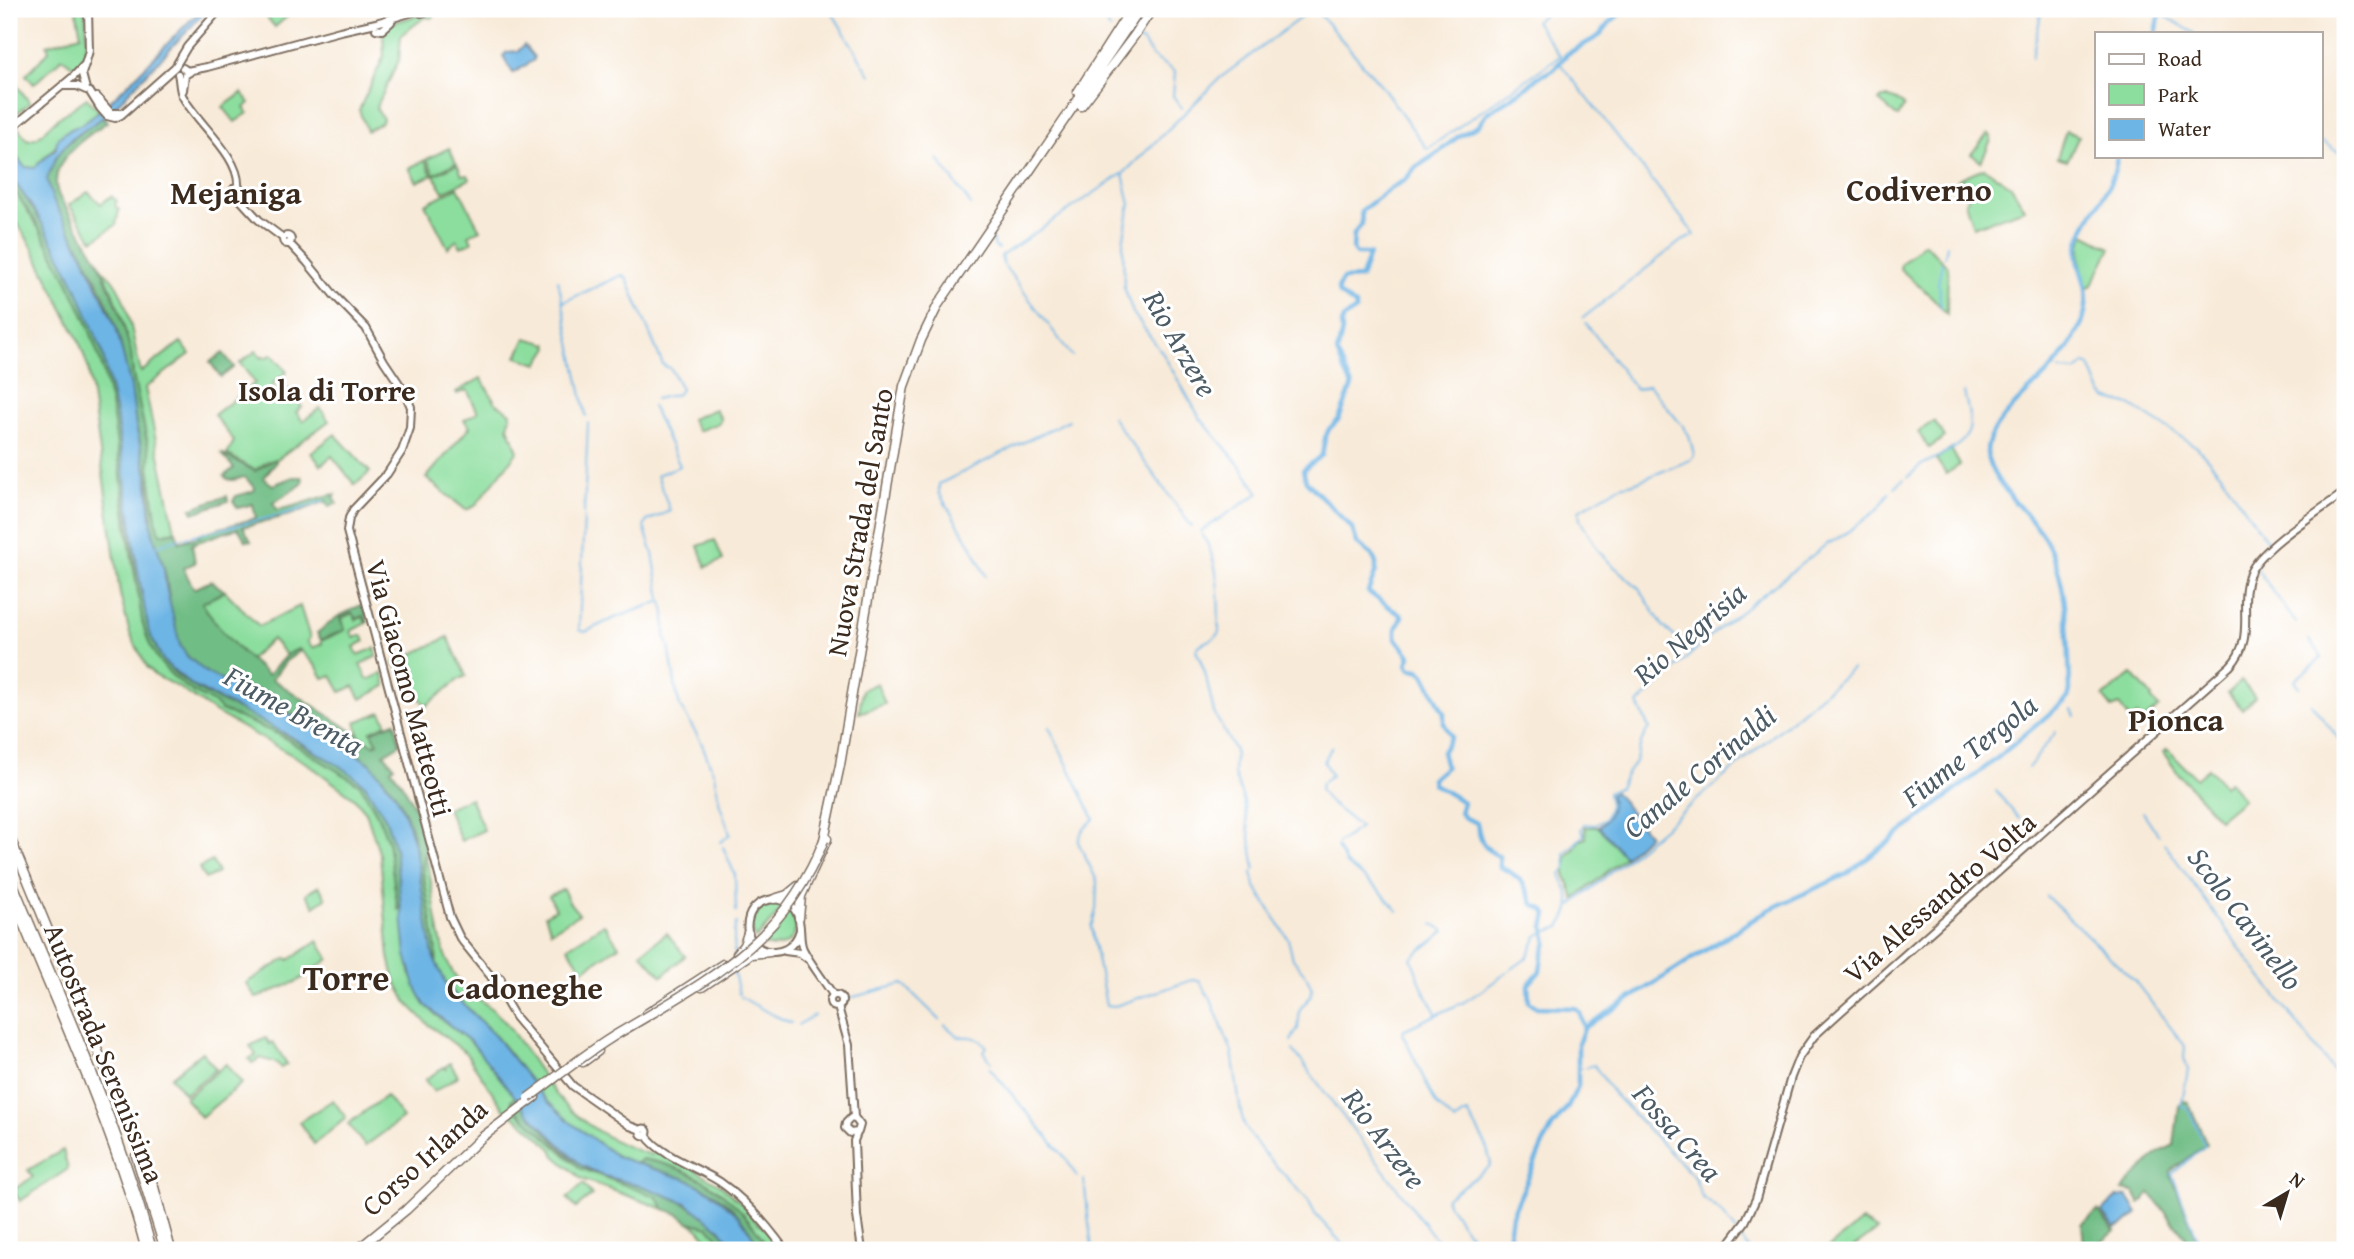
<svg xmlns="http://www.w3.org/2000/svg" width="2354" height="1259" font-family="'Gentium Book Plus',serif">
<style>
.green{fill:#8cde9f;stroke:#64845e;stroke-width:2}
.forest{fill:#71bd86;stroke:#567452;stroke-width:2}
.water{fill:#6db5e5;stroke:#547082;stroke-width:2}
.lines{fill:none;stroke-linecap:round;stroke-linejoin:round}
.stream{stroke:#6db5e5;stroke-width:2}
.river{stroke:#6db5e5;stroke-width:4.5}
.major-casing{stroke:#7d6d5f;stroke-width:10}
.highway-casing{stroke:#7d6d5f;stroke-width:11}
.major{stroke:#fff;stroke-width:6}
.highway{stroke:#fff;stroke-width:8}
.highway-bridge-casing{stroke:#7d6d5f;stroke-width:11;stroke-linecap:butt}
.highway-bridge{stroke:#fff;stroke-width:8}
.labels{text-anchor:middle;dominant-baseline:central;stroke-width:6;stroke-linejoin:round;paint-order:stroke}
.street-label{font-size:28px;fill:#3b2a1e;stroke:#fff}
.water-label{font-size:30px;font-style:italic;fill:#4c5b64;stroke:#fff}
.neighbourhood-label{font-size:30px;font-weight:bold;fill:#3b2a1e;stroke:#fff}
.quarter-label{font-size:32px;font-weight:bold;fill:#3b2a1e;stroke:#fff}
.district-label{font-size:35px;font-weight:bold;fill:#3b2a1e;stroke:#fff}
</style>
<rect width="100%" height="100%" fill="#fff"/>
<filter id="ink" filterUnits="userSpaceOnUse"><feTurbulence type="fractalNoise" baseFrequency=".0143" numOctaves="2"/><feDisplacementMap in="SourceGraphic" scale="14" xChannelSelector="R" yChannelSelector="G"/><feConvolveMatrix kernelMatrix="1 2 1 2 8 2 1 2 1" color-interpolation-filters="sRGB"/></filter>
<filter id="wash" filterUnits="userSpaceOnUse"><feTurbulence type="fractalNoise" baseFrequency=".00686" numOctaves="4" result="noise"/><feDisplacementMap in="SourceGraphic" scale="28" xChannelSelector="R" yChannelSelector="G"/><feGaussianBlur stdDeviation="1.57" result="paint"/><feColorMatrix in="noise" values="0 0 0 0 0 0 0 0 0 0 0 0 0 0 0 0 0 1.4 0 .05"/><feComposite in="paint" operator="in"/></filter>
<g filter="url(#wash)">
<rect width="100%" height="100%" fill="#f8ead8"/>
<path class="green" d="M76 9H85C86 30 91 52 78 70L62 58 34 84 26 75 49 51 47 45 81 35Z
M273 9H296L275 27 265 15Z
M431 12 434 16 432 18 425 17 401 35 399 60 376 108 383 119 382 122 367 131 359 110 384 56 383 32 391 23Z
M9 74 30 103 12 117 9 112Z
M242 93 250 103 244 108 248 113 235 122 223 107Z
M87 98 99 111 68 134 34 168 25 167 9 149V126L17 127 28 140 38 137 57 119Z
M1882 98H1889L1902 103 1904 107 1898 117 1879 101Z
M2066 131 2079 136 2067 161 2057 158Z
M1988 134 1991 136V140L1981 162 1971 154Z
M449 148 456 163 434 174 427 159Z
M425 160 432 175 417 182 409 168Z
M457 164 462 175H468L470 179 443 192 434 175Z
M1984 168 2011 186 2025 209 1973 227 1965 202 1968 199 1958 179Z
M9 183C47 238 82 298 101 363 117 413 119 468 126 520 130 554 138 587 142 620 150 655 164 672 193 692 203 698 214 701 221 710L278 734 360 785 377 814 388 841 398 909 401 906 410 973 423 1001 436 1015 472 1043 516 1097 511 1101 518 1112 580 1168 657 1197 664 1209 582 1179 555 1156 552 1149 526 1125 503 1108 465 1052 429 1025 407 1003 394 978 389 957 380 855 366 812 354 798 308 764 213 711 178 687 156 676 147 667 130 634 120 594 88 367 79 341 31 245 9 210Z
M458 187 480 230 469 235 472 242 461 247 457 240 448 248 425 204Z
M88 192 101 204 111 196 117 201 115 205 119 210 116 225 93 240 69 205Z
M2084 234 2111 248 2091 287 2087 288C2081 268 2077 254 2084 234Z
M1924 243 1948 266 1947 314 1932 297 1900 269 1901 264Z
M102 270C130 287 132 343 141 372L181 342 190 354 145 388 175 531 161 534 157 526 149 467 150 454C145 427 136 400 133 374 129 338 119 302 102 270Z
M526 338 548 344 549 347 538 364 517 357Z
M256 351 262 358 264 356 266 358 272 354 287 372 272 384 280 394 287 388 302 407 296 412 303 421 320 408 329 421 276 460 268 461 255 470 227 454 234 441 214 415 255 383 240 363Z
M481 378 496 403 511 413 508 427 518 451 475 506 466 510 426 478 470 427 464 420 478 412 467 390 457 394 456 392Z
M715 409 721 419 719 423 698 431 691 419Z
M1934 421 1945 437 1929 448 1918 432Z
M335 434 370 472 355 485 332 456 321 465 311 453Z
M1951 449 1960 465 1946 474 1936 459Z
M715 540 723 560 706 567 698 546Z
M225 591 259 626 300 606 310 638 307 641 312 648 322 644 321 641 345 630 342 618 353 613 356 620 363 617 366 623 351 631 354 638 362 635 365 641 354 647 358 655 375 648 377 656 360 665 368 680 383 673 386 686 361 699 354 686 341 692 332 676 323 678 317 667 299 649 286 655 272 639 249 660 222 632 202 603Z
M448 637 466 676 458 680 426 706 394 663Z
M2132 674 2152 697 2151 699 2159 707 2142 722 2137 715 2131 720 2119 705 2112 708 2103 697Z
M2241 681 2255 697 2242 709 2228 693Z
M877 683 885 704 859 713 862 690Z
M381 712 387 724 371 731 377 742 373 745 359 735 356 722Z
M2167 749 2196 778 2208 768 2224 786 2229 782 2243 799 2219 819 2178 773 2163 752Z
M470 798 484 830 461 841 447 808Z
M1585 827H1599L1625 857 1575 899 1565 874 1567 856 1577 846 1578 841 1586 838Z
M425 853C435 890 434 933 450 967 462 992 489 1002 506 1023 523 1046 538 1070 555 1093 577 1122 617 1146 652 1155L655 1146 722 1186 742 1204 758 1223 763 1226 783 1250H769C742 1201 699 1168 642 1159L637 1164C608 1155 566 1124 546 1100 528 1080 514 1057 496 1037 474 1012 448 995 436 963 439 953 425 887 423 871L422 861Z
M212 861 218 873 205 879 199 868Z
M319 886 326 898 314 906 306 894Z
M563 889 569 902 579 914 551 931 545 915 556 909 549 896Z
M769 903 785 906 756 939C747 924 753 909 769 903Z
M790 910C806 935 785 955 760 943Z
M604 924 619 946 583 970 568 947Z
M667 933 685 956 662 976 641 953Z
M318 941 329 959 298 981 256 998 246 983 287 958 289 960Z
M266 1038 270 1044 273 1042 287 1064 281 1068 277 1063 261 1058 252 1063 249 1059 256 1055 250 1046Z
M202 1052 216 1069 185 1094 171 1077Z
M450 1063 458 1076 434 1092 425 1080 444 1067 447 1070 445 1067Z
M226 1064 242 1083 201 1117 185 1098Z
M386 1096 403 1118 365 1146 348 1124Z
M333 1100 346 1118 314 1144 299 1122Z
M63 1150 68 1169 20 1201 13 1190 33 1177 28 1170Z
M583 1184 592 1195 576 1208 567 1198Z
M1862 1221 1877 1230 1854 1247 1856 1250H1825Z
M689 1222 709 1227 729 1250H717L699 1229Z"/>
<path class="forest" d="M104 117 107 122C84 138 43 164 60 198L99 262 119 310 131 352 133 375 150 454 149 467 157 526 160 534 176 531 179 542 199 537V534L256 518 253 504 238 508 233 501 236 496 254 491 255 487 244 477C237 479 229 483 224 476L234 468 221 453 255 471 275 459 276 462 263 478 273 485 293 477H302L303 481 302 484 273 503 277 509C293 509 316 497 336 494L334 498 337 503 329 507 326 501 293 514 243 527 251 541H246L238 528 192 544 195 563 183 568 194 589 211 581 225 591 202 603C219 632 242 654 268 675L286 655 298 649 300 651 286 661 272 679 374 745 378 743 371 732 395 722 400 744 384 754 394 766 391 769C408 790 424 821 425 848 426 856 422 862 423 871 425 887 439 954 436 963 415 910 428 843 395 794 363 745 304 720 253 695 229 684 198 674 183 650 168 627 171 594 164 568 160 555 154 542 152 528 151 512 151 496 148 480 145 461 139 442 136 423 130 392 126 361 117 330 109 304 91 267 77 243 66 225 49 203 47 181 45 155 85 129 104 117Z
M9 174C49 230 88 295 105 362 123 434 127 509 140 582 146 612 147 642 168 666 187 688 219 701 245 712 267 723 288 736 309 749 329 760 351 770 367 786 395 816 400 868 401 906L398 910 388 841 377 814 360 785 278 734 221 710C214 701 203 698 193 692 164 672 150 655 142 620L111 404 101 363 86 320 67 280 35 221 9 183Z
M223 353 234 367 221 377 210 362Z
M227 496 228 501 193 513 191 508Z
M363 604 368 622 366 623 363 616 356 619 352 613 340 618 345 630 321 640 317 633 337 617Z
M516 1097C536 1120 562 1155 589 1169 603 1177 620 1180 635 1184 676 1196 712 1213 736 1250H729L709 1227 689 1222 680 1215 664 1209 657 1197 580 1168 518 1112 511 1100Z
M2184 1101 2188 1102 2207 1144 2171 1171V1175L2198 1242 2188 1240 2150 1193 2140 1204 2134 1192 2122 1190 2158 1153 2174 1145 2179 1106Z
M642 1159C699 1168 742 1201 769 1250H762C753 1237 745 1222 734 1210 708 1183 672 1174 637 1164Z
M2098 1211 2115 1231 2092 1250H2088L2084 1245 2082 1224Z"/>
<path class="water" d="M202 9H208L108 114 71 139 56 157 47 179 53 200 83 255 116 327 131 387 136 426 147 476 152 530 164 569 166 587 180 645 187 656 207 673 307 723 371 764 396 795 406 817 415 848 433 956 449 989 495 1036 546 1100 570 1122 618 1157 691 1181 711 1192 739 1216 762 1250H736L720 1229 686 1203 645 1187 604 1176 581 1165 528 1113 472 1043 425 1005 415 986 406 955 395 848 386 819 365 785 346 770 288 735 193 686 164 662 149 633 137 565 116 414 102 351 79 293 62 259 35 211 9 174V149L25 167 34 168 56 148C55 130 78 129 90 119 130 86 164 45 202 9Z
M524 45 534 57V60L513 73 503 56 507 52 518 51Z
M1615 792 1649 835 1625 857 1599 827C1608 819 1614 807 1610 794Z
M2127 1196 2138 1213 2124 1225 2115 1228 2102 1212 2117 1197Z"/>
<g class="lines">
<path class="stream" d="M830 9 870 75
M1108 9 1106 23 1110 29
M1315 9 1381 85 1427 149 1560 56 1535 21 1551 9
M2160 13 2194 33
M1136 40 1143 42 1152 56 1175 72 1173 96 1182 108
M2032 57 2042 9
M1559 62 1695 235 1680 242 1583 318
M2321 141 2339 152
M938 159 971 205
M991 236 995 247 999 249
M1945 256 1947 245
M558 280 586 416
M563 302 622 275 626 277 663 365 671 369 681 389 678 394 655 399
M1941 307 1938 284 1942 262
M1586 323 1636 390 1649 385 1680 423
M1072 356 1003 264 1001 256 1122 174
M2054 366 2055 367
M2060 370 2077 371 2085 364 2090 366 2101 393 2106 398 2130 405 2197 447 2221 474 2270 545
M652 406 680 466 657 475 670 511 647 521 644 527 653 554 661 599
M1112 417 1192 527
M1682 425 1689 435 1694 455 1690 460 1634 483 1620 486 1579 510 1580 520 1599 551 1610 563 1639 588 1663 626 1691 652
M1908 477C1912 474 1916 469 1920 466 1935 457 1963 449 1969 430 1972 419 1966 403 1964 392
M1895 487 1904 479
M584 513 588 423
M584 517 579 630 585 632 612 619 662 601 665 613V636L669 646 677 696 680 706 701 742 714 774 720 805 730 834 721 842
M1201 531 1259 493 1238 463 1200 418 1163 354 1133 313 1124 287 1123 242 1130 204 1123 174 1220 78 1312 9
M1202 534C1221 565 1218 596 1219 632 1215 642 1200 640 1196 650L1205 672 1214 713 1235 751 1234 774 1244 802 1255 869
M170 541 292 512 324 501
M155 547 167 542
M2253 562 2266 548
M2257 569 2296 623
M986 576 972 547 939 493V484L1069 420
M2299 687 2295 680 2322 658 2309 640
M2065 702 2066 703
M2311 703 2345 747
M2072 710 2075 716
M1049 727 1094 819 1082 831 1078 842 1097 881 1096 910 1091 927 1106 1005 1115 1006 1192 980 1199 981 1211 1000 1232 1052 1241 1113 1245 1127 1262 1151 1308 1200 1315 1214 1348 1250
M1332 746 1324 762 1331 775 1321 784 1320 790 1330 803 1360 827 1338 843
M2028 768 2056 732
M1996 791 2019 819
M2143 812 2159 836
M2164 843 2241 950 2345 1086
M723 847 735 875 736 912
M1337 847 1346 864 1380 891 1398 911
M1252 872 1255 886 1288 939 1293 959 1307 977 1312 989 1311 996 1300 1009 1298 1028 1291 1041
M2046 896 2134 980 2185 1046 2184 1058 2188 1070 2181 1107 2188 1108 2205 1146 2172 1174 2202 1250
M1572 905 1852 669
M1433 924 1445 931 1411 958 1423 989 1436 1013
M1548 931 1560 927C1576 903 1570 898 1561 874L1566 868 1565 853 1582 837 1584 834 1581 829 1584 824 1595 825 1605 819 1610 805 1608 792 1619 788C1623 776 1633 768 1636 759 1640 748 1641 738 1649 728L1638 704 1711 635 1827 544C1845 536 1860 522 1876 511 1882 506 1884 498 1890 492
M734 953V932L736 923
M734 973 739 994
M741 997 769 1013 791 1023
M846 999 903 984 940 1020
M798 1025 814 1015
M945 1025 959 1037C971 1036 979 1037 987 1047L984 1051 991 1062
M1293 1050 1444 1250
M989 1067 1067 1160 1077 1177
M1586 1067 1594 1065 1614 1094 1694 1177 1702 1197 1720 1211 1736 1232
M1580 1068H1582
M1084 1180 1092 1250
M1740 1237 1750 1250
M1477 1250 1476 1245 1445 1199 1488 1168 1491 1164 1486 1145 1468 1113 1463 1115 1455 1122 1436 1104 1402 1033 1403 1030 1464 1002 1481 991 1527 958 1537 936 1542 933"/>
<path class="river" d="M2156 33 2161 9
M1584 1028 1580 1013 1575 1008 1537 1007 1529 1002 1528 985 1540 971 1542 956 1547 943 1544 927 1547 914 1544 910 1533 904C1525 884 1521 876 1500 867L1499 856C1482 848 1480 840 1477 823L1465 818 1460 813 1463 802 1433 784 1432 779 1446 767 1442 752 1451 737 1444 723V713L1424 674 1419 670 1410 669 1407 664 1410 656 1396 638V629L1402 616 1368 592 1376 571V563L1372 555 1357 543 1352 528 1306 481 1303 470 1322 455 1325 438 1329 429 1339 419 1352 386 1337 353 1342 331 1341 324 1344 318 1356 310V306L1339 294 1338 288 1343 279 1361 278 1369 254H1356L1353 250 1354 234 1362 224 1361 211 1391 188 1405 180 1416 167 1435 155 1460 135 1478 126 1487 113 1526 88 1538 77 1553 70 1567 54 1599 36 1610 22 1626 9
M1513 1250 1509 1234 1512 1215 1544 1142 1552 1127 1567 1108 1578 1086V1044L1584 1028 1768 910 1847 874 1995 760 2068 698 2070 690C2068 642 2070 583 2045 539 2031 515 1987 480 1987 452 1987 423 2036 387 2055 365 2063 356 2070 346 2076 335 2085 321 2089 301 2085 284 2082 273 2076 260 2078 248 2084 214 2114 195 2117 156"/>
</g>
</g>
<g filter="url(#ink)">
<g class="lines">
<g class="major-casing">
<path id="major" d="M421 13 436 9
M376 29 382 30 391 22
M183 68 187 71 207 67 340 31 376 23 423 9
M178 74C180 81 179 88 182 95 195 122 241 156 238 187
M63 86H77L86 90
M86 89 82 74 89 51 88 9
M183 90 185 75 190 72
M90 92 100 108 107 116 115 118 121 115 175 67 187 47 220 9
M97 97 111 113H120
M9 130 74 76 86 63
M233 191a4 4 0 1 1 8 0a4 4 0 1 1-8 0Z
M236 195 259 220 283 238
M283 240a4 4 0 1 1 8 0a4 4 0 1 1-8 0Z
M289 243 307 262 334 295 366 328 384 361 404 391 411 407 410 428 402 451 387 474 353 510 349 518 347 531 450 917 460 938 493 979
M800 930C789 968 738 952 749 917 756 896 785 893 796 912 803 924 798 938 803 949 811 965 824 980 833 995
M785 951 800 953 808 959
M492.5 981a4.5 4.5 0 1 1 9 0a4.5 4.5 0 1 1-9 0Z
M497 986 515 1017 573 1086 630 1126 641 1130
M830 1001a6 6 0 1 1 12 0a6 6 0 1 1-12 0Z
M838 1007 849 1045 854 1117 860 1125 858 1132 850 1133 845 1128 846 1123 851 1118 855 1119
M640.5 1132a3.5 3.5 0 1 1 7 0a3.5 3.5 0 1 1-7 0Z
M857 1133 854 1141 857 1216 862 1250
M646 1135C660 1156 699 1168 720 1182 746 1200 767 1225 785 1250
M1724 1250 1745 1222 1756 1199 1791 1077 1799 1057 1814 1036 1837 1015 2230 666C2257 638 2237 604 2250 573 2262 546 2321 510 2345 492"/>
</g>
<g class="highway-casing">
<path id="highway" d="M1078 92 1131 9
M1081 106 1134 36 1152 9
M9 835 154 1187 171 1250
M824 840 840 765 904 386 921 340 938 305 1140 9
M9 874C60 998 118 1120 152 1250
M9 890C58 1009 113 1126 146 1250
M774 899 787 895 798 886
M799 918 801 896 827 839
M737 954 744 945 748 933
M702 987 751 954 770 952
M646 1014 723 964
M583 1062 598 1051
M136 1156 165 1250
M357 1250 406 1210 481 1138 535 1097"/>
</g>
<use href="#major" class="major"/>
<use href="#highway" class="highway"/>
<g class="highway-bridge-casing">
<path id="highway-bridge" d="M528 1098C558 1076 587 1052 619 1033 709 979 783 944 824 840"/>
</g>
<use href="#highway-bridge" class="highway-bridge"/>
</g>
</g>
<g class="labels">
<g class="street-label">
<text transform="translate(859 522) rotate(-80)">Nuova Strada del Santo</text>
<text transform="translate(410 688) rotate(75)">Via Giacomo Matteotti</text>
<text transform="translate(1939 897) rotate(-41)">Via Alessandro Volta</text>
<text transform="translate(105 1053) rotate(68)">Autostrada Serenissima</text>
<text transform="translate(424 1157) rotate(-42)">Corso Irlanda</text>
</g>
<g class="water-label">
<text transform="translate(1181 343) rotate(60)">Rio Arzere</text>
<text transform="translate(1689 633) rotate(-41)">Rio Negrisia</text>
<text transform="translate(294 710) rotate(29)">Fiume Brenta</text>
<text transform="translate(1969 750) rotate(-38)">Fiume Tergola</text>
<text transform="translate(1699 771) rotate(-40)">Canale Corinaldi</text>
<text transform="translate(2246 918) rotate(53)">Scolo Cavinello</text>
<text transform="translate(1678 1132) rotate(49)">Fossa Crea</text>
<text transform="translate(1385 1138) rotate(53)">Rio Arzere</text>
</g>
<g class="neighbourhood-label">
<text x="327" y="390">Isola di Torre</text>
</g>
<g class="quarter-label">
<text x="1919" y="189">Codiverno</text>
<text x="236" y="192">Mejaniga</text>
<text x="2176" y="719">Pionca</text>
<text x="525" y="987">Cadoneghe</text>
</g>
<g class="district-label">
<text x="346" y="977">Torre</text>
</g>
</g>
<rect width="2354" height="1259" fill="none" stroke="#fff" stroke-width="35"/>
<rect x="2095" y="32" width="228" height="126" fill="#ffffff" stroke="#b1aaa5" stroke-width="2"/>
<rect x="2109" y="54" width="35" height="10" fill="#ffffff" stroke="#b1aaa5" stroke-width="2"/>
<text x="2158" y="66" font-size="21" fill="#3b2a1e">Road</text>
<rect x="2109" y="84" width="35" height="21" fill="#8cde9f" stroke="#b1aaa5" stroke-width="2"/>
<text x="2158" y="102" font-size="21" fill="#3b2a1e">Park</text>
<rect x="2109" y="119" width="35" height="21" fill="#6db5e5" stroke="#b1aaa5" stroke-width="2"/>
<text x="2158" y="136" font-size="21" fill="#3b2a1e">Water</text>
<g transform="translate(2287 1193) rotate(38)" stroke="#ffffff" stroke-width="5" paint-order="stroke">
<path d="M0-5L12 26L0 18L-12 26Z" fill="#3b2a1e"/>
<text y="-10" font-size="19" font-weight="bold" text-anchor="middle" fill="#3b2a1e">N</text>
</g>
</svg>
